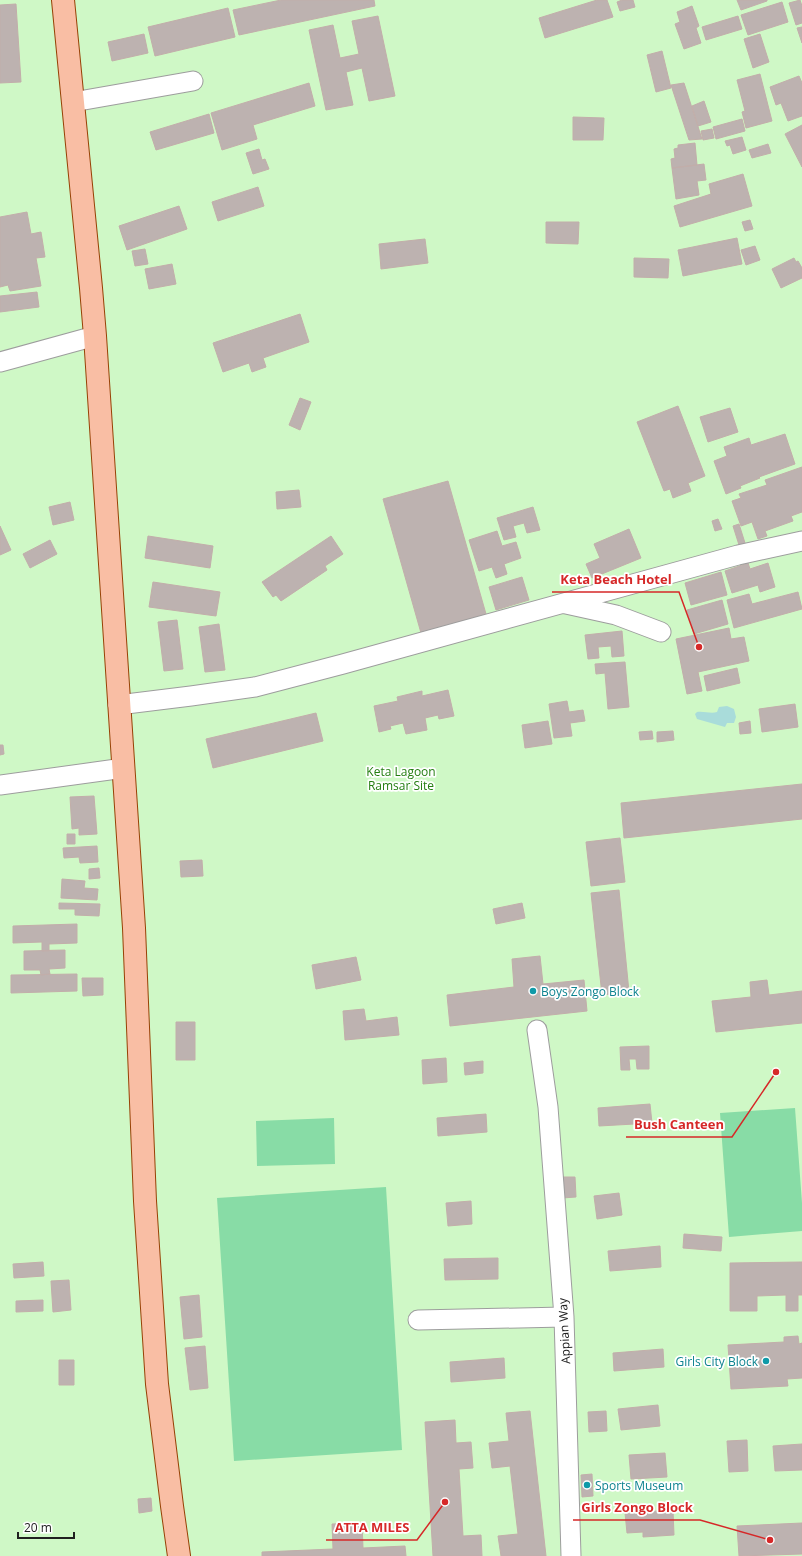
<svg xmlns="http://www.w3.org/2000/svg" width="802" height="1556" font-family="'Open Sans',sans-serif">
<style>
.park{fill:#cff8c6}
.pitch{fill:#88dca6}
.water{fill:#a9dcda}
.building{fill:#bdb2b0;stroke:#c2aeaa}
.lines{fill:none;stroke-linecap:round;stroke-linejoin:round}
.minor-casing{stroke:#9d9d9d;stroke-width:21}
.major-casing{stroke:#974105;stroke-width:24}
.minor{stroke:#fff;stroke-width:19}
.major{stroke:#f9bea4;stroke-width:22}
.culture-dot{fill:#0f9aa8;stroke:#fff;stroke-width:1.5}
.labels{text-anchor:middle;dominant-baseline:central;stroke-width:3.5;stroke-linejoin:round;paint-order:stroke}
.park-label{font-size:12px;fill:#237d10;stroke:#fff}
.culture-label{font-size:12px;fill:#0d838f;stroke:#fff;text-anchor:start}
.street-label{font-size:12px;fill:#202020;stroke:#fff}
.leader{fill:none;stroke:#d62828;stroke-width:1.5}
.callout-dot{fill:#d62828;stroke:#fff;stroke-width:1.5}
.callout-label{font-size:13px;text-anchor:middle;font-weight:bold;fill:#d62828;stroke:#fff;stroke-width:3.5;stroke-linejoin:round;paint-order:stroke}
</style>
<rect width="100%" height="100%" fill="#f0ebe7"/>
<path class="park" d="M0 0H802V1556H0Z"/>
<path class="pitch" d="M795 1108 802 1203V1231L729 1237 720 1113Z
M334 1118 335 1164 257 1166 256 1121Z
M386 1187 402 1450 234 1461 217 1198Z"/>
<path class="water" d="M727 706 734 709 736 717 734 723H727L725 727 697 719 695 714 697 712C704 711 711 714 717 712L719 707Z"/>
<path class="building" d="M281 0H374L375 6 239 35 233 10Z
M597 0H607L613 17 545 38 539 18Z
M622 0H633L635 7 620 11 617 2Z
M737 0H767V1L741 10Z
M800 0 802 6V23L796 25 789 3Z
M782 2 788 22 748 35 741 15Z
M16 4 21 82 0 83V5Z
M692 6 699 26 696 28 701 43 684 49 675 24 680 22 677 12Z
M228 8 235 37 155 56 148 27Z
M378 16 395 96 369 101 362 68 346 72 353 105 326 110 309 30 333 25 340 58 359 54 352 21Z
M738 16 742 29 706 40 702 27Z
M802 27V43L797 28Z
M144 34 148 53 112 61 108 42Z
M760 34 769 62 753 68 744 39Z
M662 51 671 88 656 92 647 55Z
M760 74 772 121 746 128 742 112 745 111 737 80Z
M799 76 802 83V116L788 121 781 103 776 105 770 87Z
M309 83 315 106 253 125 257 139 222 150 211 113Z
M684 83 702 139 689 140 671 85Z
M704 101 711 122 698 126 692 106Z
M209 114 214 133 156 150 150 132Z
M573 117 604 118 603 140H573Z
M742 119 745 131 716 139 713 127Z
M802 125V167L785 134Z
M712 129 714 138 703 140 701 131Z
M742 137 746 150 733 154 730 145 727 146 725 141Z
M695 143 697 165 672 168 671 159 675 158 674 149 678 148V145Z
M768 144 771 153 752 158 749 150Z
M259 149 262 160 265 159 269 169 253 174 246 153Z
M704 164 706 180 697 181 699 195 676 199 672 168Z
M743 174 752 206 680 227 674 206 711 194 709 184Z
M258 187 264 206 218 221 212 202Z
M179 206 187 229 127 250 119 226Z
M27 212 31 234 41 232 45 257 36 258 41 286 10 291 8 285 0 287V217Z
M750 220 753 229 745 231 742 222Z
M546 222H579L578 244 546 243Z
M737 238 742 264 683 276 678 250Z
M425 239 428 263 381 269 379 244Z
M755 246 760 260 746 265 741 250Z
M145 249 148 264 135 266 132 251Z
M634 258 669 259 668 278 634 277Z
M794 258 796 262 798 261 802 268V278L781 288 772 269Z
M172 264 176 284 149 289 145 269Z
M37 292 39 307 0 312V296Z
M300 314 309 342 263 358 266 367 252 372 249 363 223 372 213 343Z
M300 398 311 402 300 430 289 425Z
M678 406 705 476 688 483 691 491 673 498 670 489 664 491 637 422Z
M730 408 738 432 708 442 700 417Z
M785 434 795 464 759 477 760 478 740 486 741 488 726 494 714 461 727 456 724 447 749 438 751 445Z
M802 467V512L791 516 793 521 765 531 767 536 758 539 752 522 741 526 732 501 741 498 739 494 767 485 765 480Z
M448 481 486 614 421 633 383 499Z
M299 490 301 507 277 509 276 492Z
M70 502 74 520 53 525 49 507Z
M533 507 540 530 527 533 524 523 513 526 516 537 504 540 497 518Z
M718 519 722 529 715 531 712 521Z
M739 524 745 543 739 545 733 526Z
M0 526 11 550 0 555Z
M629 529 641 558 592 578 586 564 600 558 594 544Z
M497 531 502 546 516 542 521 558 504 564 507 574 496 578 492 567 479 571 469 540Z
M148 536 213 546 210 568 145 558Z
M331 536 343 554 325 566 327 570 281 601 276 595 273 597 262 582Z
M50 540 57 554 30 568 23 554Z
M748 563 750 569 768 563 775 587 760 592 758 585 732 593 725 571Z
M721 572 727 595 691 605 685 583Z
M522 577 529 600 496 610 489 587Z
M153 582 220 592 216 616 149 607Z
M798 592 802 609 734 628 727 600 749 594 752 604Z
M722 600 728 624 694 634 687 610Z
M177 620 183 669 164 671 158 622Z
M219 624 225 670 205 672 199 627Z
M729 628 731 639 744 637 749 661 698 672 702 691 687 694 676 639Z
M622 631 624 656 612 657 611 646 598 647 599 658 588 659 585 635Z
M625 662 629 707 608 709 605 673 596 674 595 664Z
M737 668 740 683 707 691 704 676Z
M448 690 454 716 439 719 438 715 425 718 427 730 406 734 403 723 390 726 391 729 379 732 374 706 398 701 397 697 422 691V696Z
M567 701 569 712 583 710 585 721 570 723 572 736 554 738 549 704Z
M795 704 798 727 762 732 759 709Z
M316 713 323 741 213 768 206 739Z
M548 721 552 744 525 748 522 725Z
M750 721 751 733 740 734 739 723Z
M652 731 653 739 640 740 639 732Z
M673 731 674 740 657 742V732Z
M0 745H3L4 754 0 755Z
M802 784V819L624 838 621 803Z
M94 796 97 834 79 835V828L72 829 70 797Z
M67 834H75V844H67Z
M620 838 625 882 591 886 586 842Z
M97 846 98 862 80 863 79 857 64 858 63 848Z
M202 860 203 876 181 877 180 861Z
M99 868 100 878 89 879V869Z
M62 879 85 881 84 888 98 889 97 900 61 898Z
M619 890 629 992 602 995 591 893Z
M59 903 100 904 99 916 75 915V909H59Z
M522 903 525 918 496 924 493 909Z
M77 924V943L49 944V951H42V942L13 943V926Z
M65 950V968L49 969 50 974 41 975 40 970H24V951Z
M540 956 543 984 584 980 587 1011 450 1026 447 995 514 987 512 959Z
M356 957 361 980 316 989 312 965Z
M77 974V991L11 993V975Z
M82 978H103V995L83 996Z
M767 980 769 995 802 991V1023L716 1032 712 1001 751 997 750 982Z
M364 1009 366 1021 397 1017 399 1035 345 1040 343 1011Z
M176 1022H195V1060H176Z
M649 1046V1069H637L636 1059H629L630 1070H621L620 1047Z
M446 1058 447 1082 423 1084 422 1060Z
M483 1061V1073L465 1075 464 1063Z
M650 1104 652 1123 599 1126 598 1108Z
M486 1114 487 1132 438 1136 437 1118Z
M561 1177H575L576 1197 562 1198Z
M619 1193 622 1215 597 1219 594 1196Z
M471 1201 472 1224 448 1226 446 1203Z
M684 1234 722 1237 721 1251 683 1248Z
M660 1246 661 1267 610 1271 608 1251Z
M498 1258V1279L445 1280 444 1259Z
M43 1262 44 1276 14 1278 13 1264Z
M802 1262V1295H798V1311H786V1295L757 1296V1311H730V1263Z
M69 1280 71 1310 53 1312 51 1281Z
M199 1295 202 1337 184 1339 180 1297Z
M43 1300V1311L16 1312V1301Z
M798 1336 799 1344 802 1343V1378L787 1379 788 1386 731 1389 728 1345 784 1342V1337Z
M205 1346 208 1388 190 1390 185 1348Z
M663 1349 664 1367 614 1371 613 1353Z
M504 1358 505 1378 451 1382 450 1362Z
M59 1360H74V1385H59Z
M658 1405 660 1426 621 1430 618 1409Z
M530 1411 546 1556H501L498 1536 518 1534 510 1466 492 1468 489 1443 509 1441 506 1413Z
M606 1411 607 1431 589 1432 588 1412Z
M455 1420 456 1443 471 1442 473 1468 459 1469 463 1536 481 1535 482 1556H433L425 1422Z
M747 1440 748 1471 729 1472 727 1441Z
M802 1444V1470L775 1471 773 1446Z
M665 1453 667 1477 631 1479 629 1455Z
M592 1474 593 1496 582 1497 581 1475Z
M151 1498 152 1511 139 1513 138 1499Z
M673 1510 674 1535 643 1537V1532L627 1533 625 1513Z
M362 1523 363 1548 405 1546 406 1556H262V1552L333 1549 332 1524Z
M802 1523V1554L739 1556 737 1526Z"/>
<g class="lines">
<g class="minor-casing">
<path id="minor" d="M73 102 193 81
M0 362 95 336
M566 604 616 615 661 632
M118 705 191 696 255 687 343 664 738 555 802 541
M0 785 124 768
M537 1030 548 1107 564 1317 571 1556
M418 1320 564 1317"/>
</g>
<g class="major-casing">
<path id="major" d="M63 0 91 288 95 336 134 928 145 1201 157 1384 172 1506 179 1556"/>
</g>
<use href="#minor" class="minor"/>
<use href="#major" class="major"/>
</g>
<g class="culture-dot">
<circle cx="533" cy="991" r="4"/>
<circle cx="766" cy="1361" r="4"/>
<circle cx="587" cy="1485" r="4"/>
</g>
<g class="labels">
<g class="park-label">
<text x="401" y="771">Keta Lagoon<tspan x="401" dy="14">Ramsar Site</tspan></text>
</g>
<g class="culture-label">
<text x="541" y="991">Boys Zongo Block</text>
<text x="758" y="1361" text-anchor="end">Girls City Block</text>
<text x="595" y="1485">Sports Museum</text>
</g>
<g class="street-label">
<text transform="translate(564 1331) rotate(-93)">Appian Way</text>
</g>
</g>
<path class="leader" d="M699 647L679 592H552M776 1072L732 1137H626M770 1540L700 1520H573M445 1502L417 1540H326"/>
<g class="callout-dot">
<circle cx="699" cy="647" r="4"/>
<circle cx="776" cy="1072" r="4"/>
<circle cx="770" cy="1540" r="4"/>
<circle cx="445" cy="1502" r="4"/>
</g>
<g class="callout-label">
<text x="616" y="584">Keta Beach Hotel</text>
<text x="679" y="1129">Bush Canteen</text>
<text x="637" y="1512">Girls Zongo Block</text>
<text x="372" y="1532">ATTA MILES</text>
</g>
<path d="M18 1532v6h56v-6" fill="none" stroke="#202020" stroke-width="2"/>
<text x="24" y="1532" font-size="12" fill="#202020" stroke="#ffffff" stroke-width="3" paint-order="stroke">20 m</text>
</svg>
